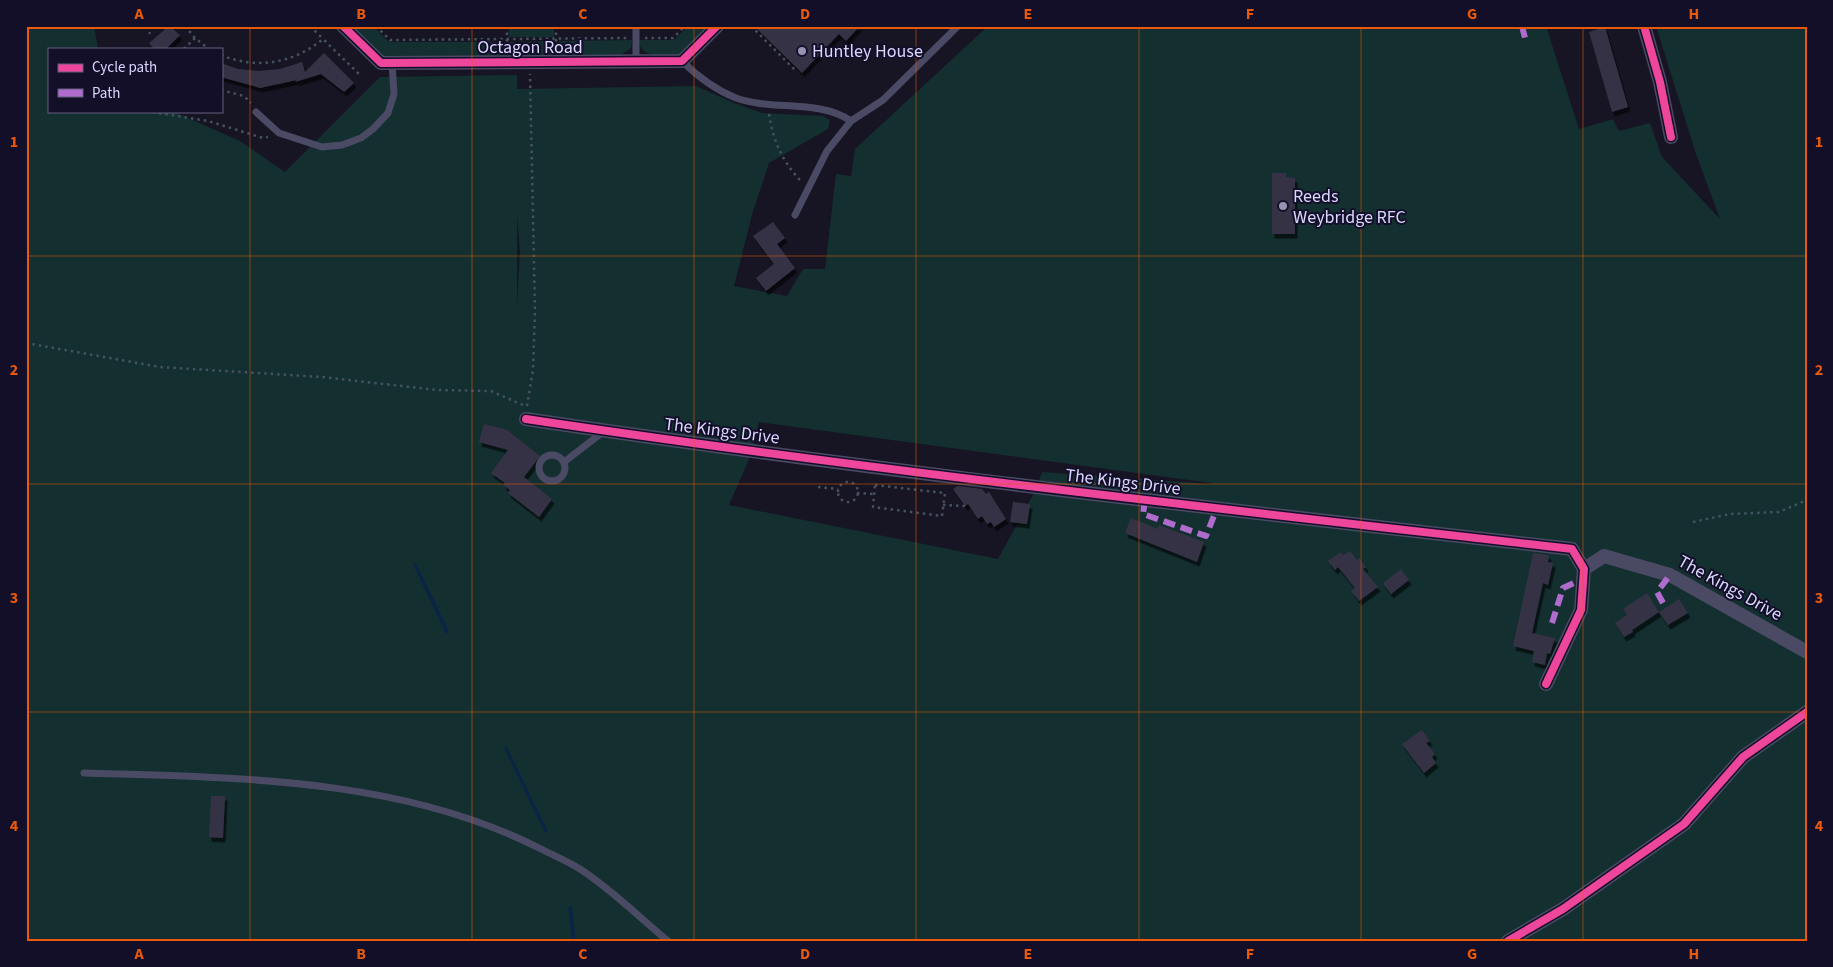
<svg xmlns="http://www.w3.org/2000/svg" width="1833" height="967" font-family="'Source Sans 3',sans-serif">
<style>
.green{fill:#132f2f;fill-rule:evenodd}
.water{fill:#0c2348}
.building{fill:#353345;filter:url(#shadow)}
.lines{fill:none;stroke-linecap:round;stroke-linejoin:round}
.path{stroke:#455160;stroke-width:2.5;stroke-dasharray:2.5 4;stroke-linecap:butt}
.lane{stroke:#4b4a64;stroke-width:7}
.street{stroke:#4b4a64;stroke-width:14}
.quiet{stroke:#b06ccc;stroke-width:6;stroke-dasharray:12 6;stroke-linecap:butt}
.cycleway-casing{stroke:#130f29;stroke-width:11}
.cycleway{stroke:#ed469a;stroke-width:8}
.grid{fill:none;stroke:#e8590c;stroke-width:1;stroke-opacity:0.55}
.poi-dot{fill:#9693b2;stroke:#130f29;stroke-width:2}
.labels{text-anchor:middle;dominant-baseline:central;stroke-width:4;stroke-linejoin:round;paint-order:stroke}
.street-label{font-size:18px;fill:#dbd7ff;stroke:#130f29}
.poi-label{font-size:18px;fill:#dbd7ff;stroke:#130f29;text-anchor:start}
.neatline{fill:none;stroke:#e8590c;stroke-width:2}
.grid-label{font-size:16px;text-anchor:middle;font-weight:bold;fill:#e8590c}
</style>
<defs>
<filter id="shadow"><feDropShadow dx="2.5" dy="4.5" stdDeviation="0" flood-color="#0009"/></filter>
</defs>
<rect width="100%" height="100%" fill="#171523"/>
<path class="green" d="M26 26H94L98 49H49V111H172L240 141 285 172 380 77 517 75V89L696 86 734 103 762 113 823 116 830 120 828 129 769 163 753 211 734 286 787 296 803 269H825L836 174 851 176 855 149 988 26H1546L1579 129 1613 119 1619 131 1650 123 1662 157 1720 219 1696 154 1656 26H1807V941H26ZM517 216 520 251 517 305ZM759 422 1211 483 1212 484 1042 472 1035 491 998 559 729 505 750 457Z
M352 26H373L389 42H505V56L383 57Z
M509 26H554V37H509Z
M688 26H708L680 55C666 55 640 60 639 40H674Z
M632 40 631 48 621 55H558L559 41Z
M554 41V56H509V42Z"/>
<path class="water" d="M416 563 449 632 446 634 413 564Z
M507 747 548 832 545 833 504 748Z
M568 907H572L576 941H572Z"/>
<path class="building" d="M169 26 180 35 166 49H154L149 43Z
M754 26H860L846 41 839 34 802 73Z
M1605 27 1628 107 1612 112 1589 32Z
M324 53 354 83 344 92 321 74 295 82 297 80 260 88 221 77V63L238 69 259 71 280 69 302 62 305 72Z
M1272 173H1286V177L1295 178V234H1272Z
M773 222 785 238 777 244 795 268 766 291 756 278 774 264 753 236Z
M484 424 507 430 540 456 524 477 552 499 539 517 508 493 510 490 503 485 505 483 491 473 508 450 479 442Z
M958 486 982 489 986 494 989 492 1006 519 994 527 991 522 987 524 982 516 978 519 968 504 965 506 953 489Z
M1013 502 1030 504 1027 524 1010 522Z
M1131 518 1158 529 1159 525 1204 542 1197 562 1125 533Z
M1350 551 1357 560 1359 558 1366 567 1363 569 1378 587 1359 601 1351 591 1355 588 1338 567 1335 570 1328 561 1341 552 1343 555Z
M1533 553 1549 555 1548 562 1553 563 1548 585 1543 583 1532 633 1555 638 1550 654 1547 653 1545 665 1532 662 1534 651 1513 646Z
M1401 569 1409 580 1391 594 1383 583Z
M1647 593 1659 612 1632 630 1633 632 1624 637 1615 623 1627 615 1623 609Z
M1679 599 1688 613 1668 625 1659 612Z
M1422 730 1430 741 1426 743 1435 754 1432 757 1436 763 1424 773 1402 744Z
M211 796H225L223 838 209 837Z"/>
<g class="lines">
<path class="path" d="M147 26 150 34
M185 26 195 38 209 49
M310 26 323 39
M376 26 390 40 627 38
M507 26V48
M556 26V48
M759 26 755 30 795 70
M645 38H673L685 26
M184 49 195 38
M221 55C257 70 294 63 323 39L361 76
M221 90 244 96 251 103
M48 110H49
M146 111 208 121 263 138 268 137
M769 114C773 141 783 163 802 182
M26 343 160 367 322 377 437 390 491 391 523 405
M527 406 533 370 535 312 530 74
M838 492a10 10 0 1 1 20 0a10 10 0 1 1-20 0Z
M875 485 945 493 942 516 873 507Z
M818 487 838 489
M857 493 873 494
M943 505 965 506
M1693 522 1730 514 1779 512 1807 500"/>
<path class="lane" d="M682 61C697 76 716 90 736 98 772 111 819 99 851 121
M636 62V26
M256 112 279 133 322 147 342 145 361 138 373 129 388 113 394 94 392 63
M795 215 827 151 851 121 883 100 958 26
M539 468a13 13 0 1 1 26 0a13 13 0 1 1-26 0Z
M564 462 603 432
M84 773C239 778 402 777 543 850 555 856 569 862 580 869 611 889 639 917 668 941"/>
<path class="street" d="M343 26 381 63 682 61 717 26
M1644 26 1660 82 1671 137
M526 419C873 471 1223 509 1572 549L1584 569 1581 610 1546 684
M1584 569 1604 556 1670 575 1807 652
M1508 941 1563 909 1684 824 1743 757 1807 712"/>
<path class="quiet" d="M1522 26 1526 42
M1145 500 1143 514 1206 536 1217 508
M1663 603 1657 592 1670 575
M1552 623 1563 588 1583 579"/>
<g class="cycleway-casing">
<path id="cycleway" d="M343 26 381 63 682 61 717 26
M1644 26 1660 82 1671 137
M526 419C873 471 1223 509 1572 549L1584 569 1581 610 1546 684
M1508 941 1563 909 1684 824 1743 757 1807 712"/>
</g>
<use href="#cycleway" class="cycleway"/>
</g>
<path class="grid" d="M250 26V941M472 26V941M694 26V941M916 26V941M1139 26V941M1361 26V941M1583 26V941M26 256H1807M26 484H1807M26 712H1807"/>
<g class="poi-dot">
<circle cx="802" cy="51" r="5"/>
<circle cx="1283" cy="206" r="5"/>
</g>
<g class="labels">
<g class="street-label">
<text x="530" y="47">Octagon Road</text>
<text transform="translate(722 431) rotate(7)">The Kings Drive</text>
<text transform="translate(1123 482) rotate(7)">The Kings Drive</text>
<text transform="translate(1730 588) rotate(29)">The Kings Drive</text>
</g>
<g class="poi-label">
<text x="812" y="51">Huntley House</text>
<text x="1293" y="196">Reeds<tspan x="1293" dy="21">Weybridge RFC</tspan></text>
</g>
</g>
<rect width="1833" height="967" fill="none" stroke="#130f29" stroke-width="55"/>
<rect x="48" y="48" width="175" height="65" fill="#130f29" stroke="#635f7f"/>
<rect x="58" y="64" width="25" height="8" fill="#ed469a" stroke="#635f7f"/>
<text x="92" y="72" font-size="15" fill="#dbd7ff">Cycle path</text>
<rect x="58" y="89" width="25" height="8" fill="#b06ccc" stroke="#635f7f"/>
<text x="92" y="98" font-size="15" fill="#dbd7ff">Path</text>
<rect x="28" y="28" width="1778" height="912" class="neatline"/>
<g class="grid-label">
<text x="139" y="19">A</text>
<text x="361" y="19">B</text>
<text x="583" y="19">C</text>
<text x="805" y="19">D</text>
<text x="1028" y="19">E</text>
<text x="1250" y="19">F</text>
<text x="1472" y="19">G</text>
<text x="1694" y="19">H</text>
<text x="14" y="147">1</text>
<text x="1819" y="147">1</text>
<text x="14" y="375">2</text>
<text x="1819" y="375">2</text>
<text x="14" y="603">3</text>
<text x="1819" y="603">3</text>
<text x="14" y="831">4</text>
<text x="1819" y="831">4</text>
<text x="139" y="959">A</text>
<text x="361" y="959">B</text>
<text x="583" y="959">C</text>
<text x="805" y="959">D</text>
<text x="1028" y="959">E</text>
<text x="1250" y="959">F</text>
<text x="1472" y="959">G</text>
<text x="1694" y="959">H</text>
</g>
</svg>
